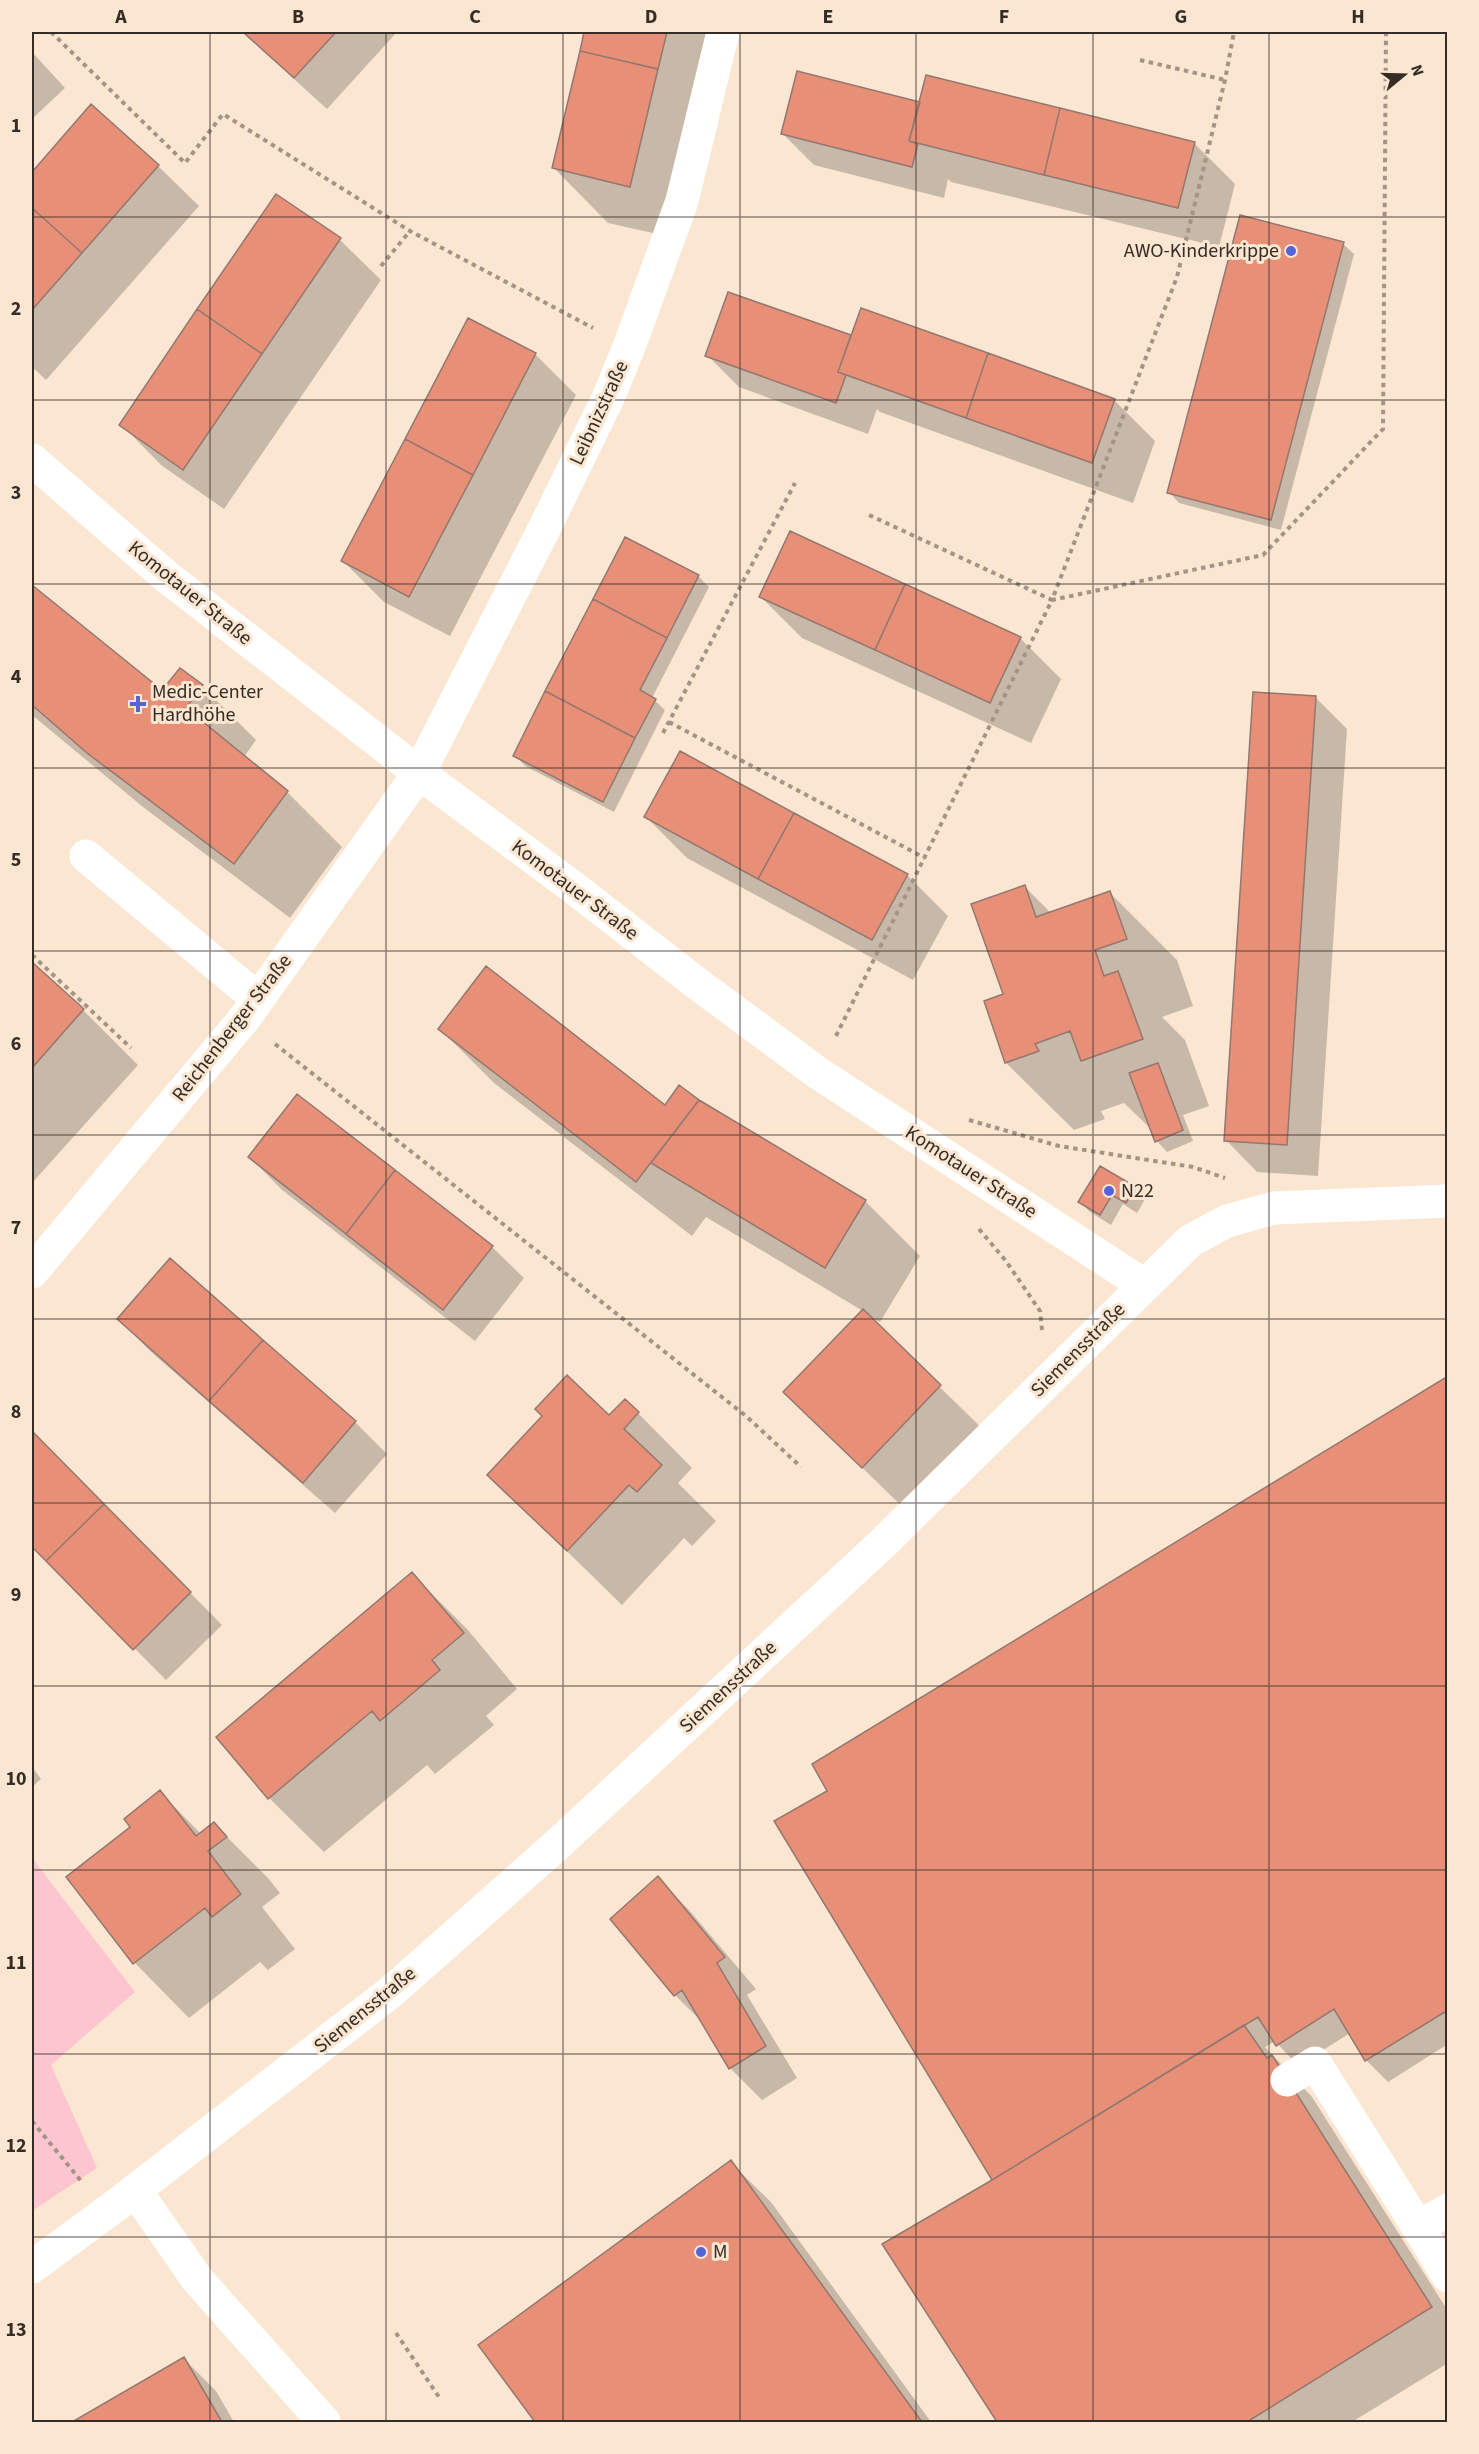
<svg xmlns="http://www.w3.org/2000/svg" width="1479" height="2454" font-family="'Source Sans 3',sans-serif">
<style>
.green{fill:#fcc5d0}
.shadow{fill:#0003}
.building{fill:#e89077;stroke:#937770;stroke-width:1.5}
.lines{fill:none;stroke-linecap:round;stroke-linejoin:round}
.path{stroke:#a39485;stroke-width:4;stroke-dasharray:4.5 4.5;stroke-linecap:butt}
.minor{stroke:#fff;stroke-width:33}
.grid{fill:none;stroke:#352d25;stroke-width:1.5;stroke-opacity:0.55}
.poi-dot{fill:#5463d9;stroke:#fbe6d1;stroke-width:2}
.labels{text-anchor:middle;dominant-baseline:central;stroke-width:6;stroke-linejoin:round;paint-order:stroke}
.poi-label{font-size:20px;fill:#352d25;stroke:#fbe6d1;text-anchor:start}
.street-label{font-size:20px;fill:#352d25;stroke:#fbe6d1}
.neatline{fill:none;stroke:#352d25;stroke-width:2}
.grid-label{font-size:20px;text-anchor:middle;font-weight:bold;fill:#352d25}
</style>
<rect width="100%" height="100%" fill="#fbe6d1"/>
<path class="green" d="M32 1858 135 1992 51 2065 97 2168 32 2211Z"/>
<path class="shadow" d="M242 32H397L327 109Z
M586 32H734L684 240 608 223 554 168Z
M32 52 65 88 32 119Z
M920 103 1194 143 1235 184 1219 247 951 182 948 179 944 198 814 165 783 134Z
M91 106 158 166 199 206 46 380 32 367V174Z
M276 196 340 240 381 280 224 509 161 465 121 424Z
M1343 244 1354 254 1281 530 1179 503 1169 492Z
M729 294 852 337 1114 400 1155 441 1133 503 880 412 877 409 868 434 739 387 707 355Z
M535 354 576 395 450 636 384 602 343 561Z
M626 539 698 576 709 587 652 698 665 710 614 812 525 766 515 755Z
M32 587 162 692 202 686 256 740 244 757 287 792 342 847 290 918 143 807 32 715Z
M761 597 1020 638 1061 679 1031 743 802 638Z
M1315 697 1347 729 1318 1176 1257 1172 1226 1140Z
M646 817 907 875 948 916 913 980 687 858Z
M1025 887 1052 914 1110 893 1177 960 1193 1006 1162 1017 1185 1040 1209 1106 1183 1115 1193 1141 1167 1152 1157 1141 1151 1127H1149L1124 1103 1101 1111 1105 1119 1074 1130 1006 1063 986 1002 1005 995Z
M32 964 83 1010 138 1065 32 1183Z
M440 1029 666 1107 698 1101 865 1201 920 1256 880 1322 866 1315 995 1441 917 1521 840 1446 863 1311 706 1217 692 1236 494 1083Z
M250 1157 492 1247 524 1278 475 1341 281 1189Z
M1135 1189 1145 1199 1137 1213 1123 1204 1111 1225 1090 1212 1080 1202Z
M170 1260 355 1422 387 1454 335 1513 150 1351 119 1319Z
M1448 1377V2044L1388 2082 1366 2060 1350 2033 1298 2066 1275 2041 1265 2047 1312 2097 1448 2311V2363L1352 2422H999L884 2244 994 2181 829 1791Z
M638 1413 692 1468 678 1483 716 1521 692 1546 684 1538 622 1605 489 1475Z
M32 1433 222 1625 166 1680 32 1545Z
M412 1574 467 1629 517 1689 486 1716 494 1725 435 1774 427 1765 324 1852 269 1798Z
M32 1767 41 1779 32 1787Z
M160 1792 201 1834 214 1824 268 1878 280 1893 262 1907 295 1949 268 1970 260 1962 189 2018 135 1963 68 1878 132 1827Z
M658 1878 689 1910 756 1989 747 1995 797 2078 762 2100 730 2068 704 2024 675 1995Z
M730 2162 771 2202 931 2422H536L480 2345Z
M184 2359 216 2391 234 2422H75Z"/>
<path class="building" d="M243 32H336L294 78Z
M584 32H667L658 69 580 51Z
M580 51 658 69 630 187 552 168Z
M797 71 920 102 909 141 918 144 912 167 781 134Z
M926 75 1060 108 1044 175 909 141Z
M91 104 159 165 82 253 32 208V172Z
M1060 108 1195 142 1178 208 1044 175Z
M276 194 341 238 262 354 197 309Z
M32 208 82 253 32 310Z
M1240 215 1344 242 1271 520 1167 493Z
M728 292 851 335 838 372 846 375 836 403 705 356Z
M861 308 988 353 966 418 838 372Z
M197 309 262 354 183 470 119 425Z
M468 318 536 353 473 475 405 439Z
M988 353 1115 399 1092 463 966 418Z
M405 439 473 475 409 597 341 561Z
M790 531 905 584 875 650 759 597Z
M625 537 699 575 667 638 593 599Z
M905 584 1021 637 990 703 875 650Z
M32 585 162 690 180 668 203 685 186 708 288 791 234 864 87 753 32 705Z
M593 599 667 638 640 690 656 699 635 738 545 691Z
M545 691 635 738 603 802 513 756Z
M1253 692 1316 696 1287 1145 1224 1141Z
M680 751 794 813 758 879 644 817Z
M794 813 908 874 872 940 758 879Z
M1025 885 1036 917 1110 891 1127 939 1095 950 1104 976 1118 971 1143 1039 1081 1061 1070 1031 1035 1044 1039 1051 1005 1063 984 1001 1003 994 971 904Z
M32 962 84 1009 32 1068Z
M486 966 665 1105 679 1085 699 1100 636 1182 438 1029Z
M1158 1063 1183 1130 1155 1142 1129 1073Z
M297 1094 395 1170 346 1234 248 1157Z
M699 1100 866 1200 825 1268 651 1163Z
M1100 1166 1136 1187 1126 1203 1112 1195 1100 1215 1078 1202Z
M395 1170 493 1246 443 1310 346 1234Z
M170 1258 263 1340 209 1401 117 1319Z
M863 1309 941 1385 862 1468 783 1392Z
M263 1340 356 1421 303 1483 209 1401Z
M567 1375 609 1415 625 1399 639 1412 624 1429 662 1465 637 1492 629 1485 567 1551 487 1475 542 1416 535 1409Z
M1448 1376V2010L1365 2061 1334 2009 1276 2046 1258 2017 992 2180 774 1821 827 1791 812 1764Z
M32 1431 104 1504 46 1561 32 1547Z
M104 1504 191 1592 133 1650 46 1561Z
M412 1572 464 1633 432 1660 440 1670 380 1721 372 1711 268 1799 216 1737Z
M160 1790 196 1836 214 1822 227 1837 208 1851 241 1894 212 1917 205 1908 133 1964 66 1877 130 1827 124 1819Z
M658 1876 725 1957 717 1963 766 2046 729 2069 682 1990 674 1996 610 1919Z
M1244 2025 1267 2058 1272 2055 1432 2307 1247 2422H997L882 2244 992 2180Z
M731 2160 922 2422H535L478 2345Z
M184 2357 222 2422H72Z"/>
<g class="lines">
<path class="path" d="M51 32 185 163 223 114 410 231 593 328
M1140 60 1225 80
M381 266 410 231
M869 515 1052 600 1177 277 1225 80 1234 32
M669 722 925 858
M663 733 795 483
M32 955 131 1048
M836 1036 1052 600 1263 555 1383 429 1386 32
M275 1044 746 1416 801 1467
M969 1120 1059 1146 1193 1167 1225 1178
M979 1229 1006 1261 1040 1311 1042 1330
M32 2121 81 2181
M396 2333 441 2400"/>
<path class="minor" d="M32 460 167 577 419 773 574 888 695 982 818 1073 1144 1285
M86 856 258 999
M32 1272 244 1019 419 773 545 527 608 398 629 347 682 201 723 32
M1287 2080 1315 2063 1418 2227
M135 2190 197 2279 324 2422
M1448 2210 1418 2227 1448 2276
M32 2267 119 2203 392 1991 559 1843 882 1544 1190 1241 1227 1221 1274 1208 1448 1201"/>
</g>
<path class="grid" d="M210 32V2422M386 32V2422M563 32V2422M740 32V2422M916 32V2422M1093 32V2422M1269 32V2422M32 217H1448M32 400H1448M32 584H1448M32 768H1448M32 951H1448M32 1135H1448M32 1319H1448M32 1503H1448M32 1686H1448M32 1870H1448M32 2054H1448M32 2237H1448"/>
<g class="poi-dot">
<circle cx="1291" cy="251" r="6"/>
<path d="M135 695h6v6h6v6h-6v6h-6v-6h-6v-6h6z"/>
<circle cx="1109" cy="1191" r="6"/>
<circle cx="701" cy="2252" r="6"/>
</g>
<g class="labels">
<g class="poi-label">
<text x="1279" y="251" text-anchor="end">AWO-Kinderkrippe</text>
<text x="152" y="692">Medic-Center<tspan x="152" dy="23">Hardhöhe</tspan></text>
<text x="1121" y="1191">N22</text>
<text x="713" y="2252">M</text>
</g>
<g class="street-label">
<text transform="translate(599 413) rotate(-65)">Leibnizstraße</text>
<text transform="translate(190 593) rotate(39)">Komotauer Straße</text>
<text transform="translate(575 890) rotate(37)">Komotauer Straße</text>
<text transform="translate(232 1028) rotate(-52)">Reichenberger Straße</text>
<text transform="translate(971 1172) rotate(33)">Komotauer Straße</text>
<text transform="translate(1078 1350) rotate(-45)">Siemensstraße</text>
<text transform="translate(728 1687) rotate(-43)">Siemensstraße</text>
<text transform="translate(365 2010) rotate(-39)">Siemensstraße</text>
</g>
</g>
<rect width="1479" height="2454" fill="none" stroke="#fbe6d1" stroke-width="66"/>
<g transform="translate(1404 75) rotate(71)" stroke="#fbe6d1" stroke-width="4.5" paint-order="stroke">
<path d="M0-4.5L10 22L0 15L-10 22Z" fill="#352d25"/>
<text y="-9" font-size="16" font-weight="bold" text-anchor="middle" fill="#352d25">N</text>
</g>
<rect x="33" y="33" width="1413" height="2388" class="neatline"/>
<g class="grid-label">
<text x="121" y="23">A</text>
<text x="298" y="23">B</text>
<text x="475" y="23">C</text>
<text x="651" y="23">D</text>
<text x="828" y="23">E</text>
<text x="1004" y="23">F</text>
<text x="1181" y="23">G</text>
<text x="1358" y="23">H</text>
<text x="16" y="132">1</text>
<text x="16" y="315">2</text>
<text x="16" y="499">3</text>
<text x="16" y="683">4</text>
<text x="16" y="866">5</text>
<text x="16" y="1050">6</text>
<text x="16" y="1234">7</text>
<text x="16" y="1418">8</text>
<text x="16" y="1601">9</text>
<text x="16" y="1785">10</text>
<text x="16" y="1969">11</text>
<text x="16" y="2152">12</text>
<text x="16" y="2336">13</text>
</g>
</svg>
